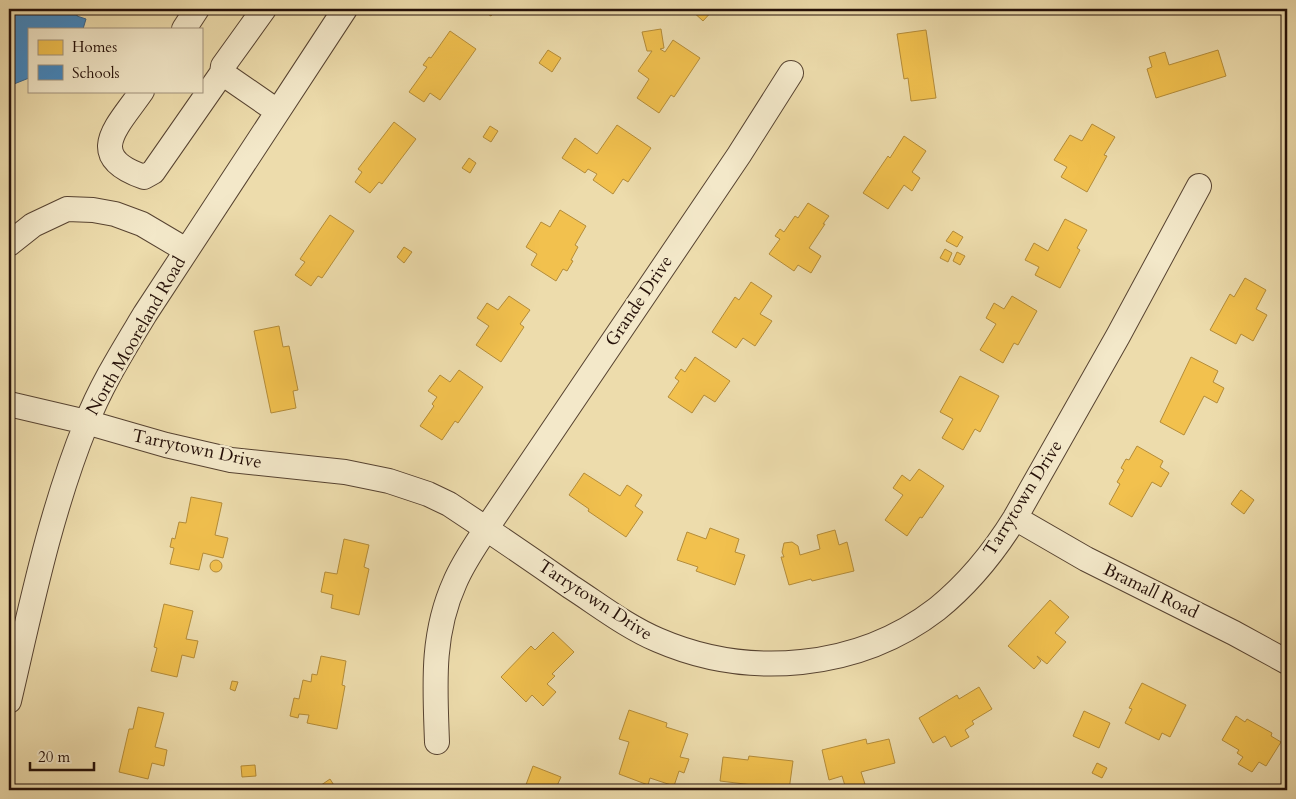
<svg xmlns="http://www.w3.org/2000/svg" width="1296" height="799" font-family="Cardo,serif">
<style>
.homes{fill:#f2c14e;stroke:#b48c39}
.schools{fill:#3f88c5;stroke:#37648c}
.lines{fill:none;stroke-linecap:round;stroke-linejoin:round}
.minor-casing{stroke:#574331;stroke-width:26}
.minor{stroke:#f3e8c9;stroke-width:24}
.labels{text-anchor:middle;dominant-baseline:central;stroke-width:5;stroke-linejoin:round;paint-order:stroke}
.street-label{font-size:18px;fill:#251008;stroke:#f3e8c9}
</style>
<rect width="100%" height="100%" fill="#eddcac"/>
<filter id="stains"><feTurbulence type="fractalNoise" baseFrequency=".004" numOctaves="4"/><feColorMatrix values="0 0 0 0 .2 0 0 0 0 .09 0 0 0 0 .02 0 0 0 .5 -.17"/></filter>
<radialGradient id="worn" r=".72"><stop offset=".6" stop-color="#630" stop-opacity="0"/><stop offset="1" stop-color="#630" stop-opacity=".3"/></radialGradient>
<path class="homes" d="M479 9H496L491 16Z
M690 9H714L703 21Z
M661 29 664 48 660 49 665 52 673 40 700 58 674 97 671 95 659 113 637 98 649 79 638 71 652 51H647L642 32Z
M926 30 936 98 911 101 908 78 904 79 897 34Z
M450 31 476 49 440 100 430 93 424 102 409 92 427 67 423 65 429 57 431 58Z
M548 50 561 58 552 72 539 63Z
M1218 50 1226 76 1156 98 1147 69 1152 67 1149 57 1165 52 1169 65Z
M394 122 416 139 382 184 379 182 370 193 355 182 362 172 358 169Z
M1092 124 1115 137 1104 155 1107 156 1087 192 1061 177 1067 167 1054 160 1070 135 1082 141Z
M617 125 651 148 628 182 623 179 613 194 593 180 597 174 588 169 585 173 562 158 575 138 597 154Z
M490 126 498 131 491 142 483 137Z
M904 136 926 151 912 172 920 178 912 191 904 185 888 209 863 193 888 156 890 158Z
M469 158 476 163 470 173 462 168Z
M808 203 829 216 823 224H825L809 248 821 256 811 273 798 265 794 271 769 254 780 239 775 236 780 229 784 232 795 216 798 218Z
M560 210 586 226 575 245 578 247 571 260 573 261 567 271 563 269 556 281 531 265 537 254 526 247 541 222 550 227Z
M330 215 354 231 322 278 318 276 311 286 295 275 305 262 300 259Z
M1065 219 1087 230 1077 248 1080 250 1060 288 1035 275 1039 267 1025 260 1034 243 1048 251Z
M953 231 963 237 957 247 946 241Z
M1287 242V255L1283 254Z
M404 247 412 252 404 263 397 257Z
M945 249 952 253 948 262 940 258Z
M957 252 965 256 960 265 953 261Z
M1245 278 1266 290 1256 309 1267 315 1253 341 1241 334 1236 344 1210 330 1230 294 1234 297Z
M751 282 772 296 760 314 772 321 755 346 743 338 736 348 712 332 735 297 739 300Z
M509 296 530 310 520 324 524 327 501 362 476 345 489 326 477 318 487 303 498 310Z
M1012 296 1037 311 1018 345 1014 343 1003 363 980 350 996 324 986 318 994 303 1004 309Z
M279 326 283 347 289 346 298 390 293 391 296 408 271 413 254 331Z
M695 357 730 381 715 402 704 395 692 413 668 397 679 381 675 378 681 369 685 372Z
M1191 357 1218 371 1213 382 1224 388 1217 403 1204 396 1184 435 1160 422Z
M459 370 483 387 458 423 455 421 442 440 420 426 434 406 432 404 437 397 428 391 440 375 450 382Z
M960 376 999 396 980 432 975 429 963 450 942 438 953 419 940 412Z
M1137 446 1163 461 1160 467 1169 473 1161 487 1152 482 1132 517 1109 504 1120 484 1117 482 1124 470 1121 468 1126 459 1129 460Z
M919 469 944 486 922 518 920 517 907 536 885 520 903 495 893 488 902 475 910 481Z
M584 473 620 496 627 485 642 495 635 506 643 512 626 537 588 511 589 509 569 495Z
M1241 490 1254 500 1244 514 1231 504Z
M191 497 222 503 215 535 228 538 223 558 203 553 199 570 170 564 174 548 170 547 172 538 175 539 179 522 186 523Z
M710 528 739 539 735 552 745 555 735 585 696 571 698 567 677 560 687 532 706 539Z
M835 530 839 545 847 542 854 571 812 581 811 579 789 585 781 557H784L782 552 784 543 792 542 798 546 800 555 820 549 817 535Z
M344 539 369 545 364 567 369 569 359 615 331 608 333 595 321 592 325 572 337 574Z
M210 566a6 6 0 1 1 12 0a6 6 0 1 1-12 0Z
M1050 600 1069 617 1055 633 1066 642 1047 664 1037 656 1041 661 1034 669 1008 646Z
M164 604 193 611 186 639 198 641 194 658 182 655 177 677 151 671 157 648 154 647Z
M553 632 574 652 552 674 555 676 547 684 556 692 543 706 532 695 526 702 501 677 531 646 535 650Z
M321 656 346 661 342 685 345 686 337 729 307 723 309 715 299 714 298 718 290 716 294 698 299 699 303 680 311 682 312 674 317 675Z
M232 681 238 682 235 691 230 689Z
M1142 683 1186 705 1170 737 1162 733 1159 740 1125 723 1132 709 1129 708Z
M979 687 992 709 972 721 974 724 965 730 969 737 951 747 945 736 933 743 919 718 957 695 959 699Z
M138 707 164 713 155 747 167 750 164 766 152 763 148 779 119 772 129 729H133Z
M629 710 667 723 666 727 688 734 680 757 689 759 684 773 679 771 674 786 650 778 648 785 619 774 629 742 619 739Z
M1084 711 1110 723 1099 748 1073 736Z
M1236 716 1245 722 1247 719 1272 733 1271 736 1281 742 1266 766 1259 762 1252 772 1238 764 1243 757 1237 753 1239 750 1222 740Z
M866 739 867 744 889 739 895 763 861 772 865 784 846 789 842 776 829 780 822 750Z
M749 756 793 761 789 790H761V786L720 781 723 757 748 760Z
M1097 763 1107 768 1102 778 1092 773Z
M255 765 256 776 242 777 241 766Z
M533 766 561 777 555 790H524Z
M330 779 337 790H314Z"/>
<path class="schools" d="M9 9H78L77 16 86 19 83 29H29V78L9 86Z"/>
<g class="lines">
<g class="minor-casing">
<path id="minor" d="M264 9 223 66 222 73 277 111
M184 29 197 9
M142 91C118 126 83 156 144 177L153 172 222 73
M9 244 33 225 67 209 93 210 115 214 142 224 186 250
M9 404 86 422 166 445 231 460 345 472 389 481 428 494 449 504C490 531 531 559 571 587 599 605 627 627 658 640 748 679 858 670 937 609 969 583 994 552 1015 518L1118 336 1199 186
M1015 518 1086 559 1234 633 1287 662
M9 701C31 607 50 513 86 424 101 385 124 349 145 314L345 9
M437 742C435 686 431 635 455 582 463 563 475 546 486 529L739 155 791 73"/>
</g>
<use href="#minor" class="minor"/>
</g>
<g class="labels">
<g class="street-label">
<text transform="translate(639 301) rotate(-56)">Grande Drive</text>
<text transform="translate(136 336) rotate(-60)">North Mooreland Road</text>
<text transform="translate(197 449) rotate(12)">Tarrytown Drive</text>
<text transform="translate(1023 498) rotate(-58)">Tarrytown Drive</text>
<text transform="translate(1151 591) rotate(26)">Bramall Road</text>
<text transform="translate(595 600) rotate(33)">Tarrytown Drive</text>
</g>
</g>
<rect width="1296" height="799" fill="none" stroke="#eddcac" stroke-width="30"/>
<rect x="10" y="10" width="1276" height="779" fill="none" stroke="#251008" stroke-width="2.5"/>
<rect x="15" y="15" width="1266" height="769" fill="none" stroke="#251008"/>
<rect x="28" y="28" width="175" height="65" fill="#f3e8c9" stroke="#a1927c"/>
<rect x="38" y="40" width="25" height="15" fill="#f2c14e" stroke="#a1927c"/>
<text x="72" y="52" font-size="15" fill="#251008">Homes</text>
<rect x="38" y="65" width="25" height="15" fill="#3f88c5" stroke="#a1927c"/>
<text x="72" y="78" font-size="15" fill="#251008">Schools</text>
<path d="M30 762v8h64v-8" fill="none" stroke="#251008" stroke-width="2.5"/>
<text x="38" y="762" font-size="15" fill="#251008" stroke="#f3e8c9" stroke-width="4" paint-order="stroke">20 m</text>
<rect width="100%" height="100%" filter="url(#stains)"/>
<rect width="100%" height="100%" fill="url(#worn)"/>
</svg>
